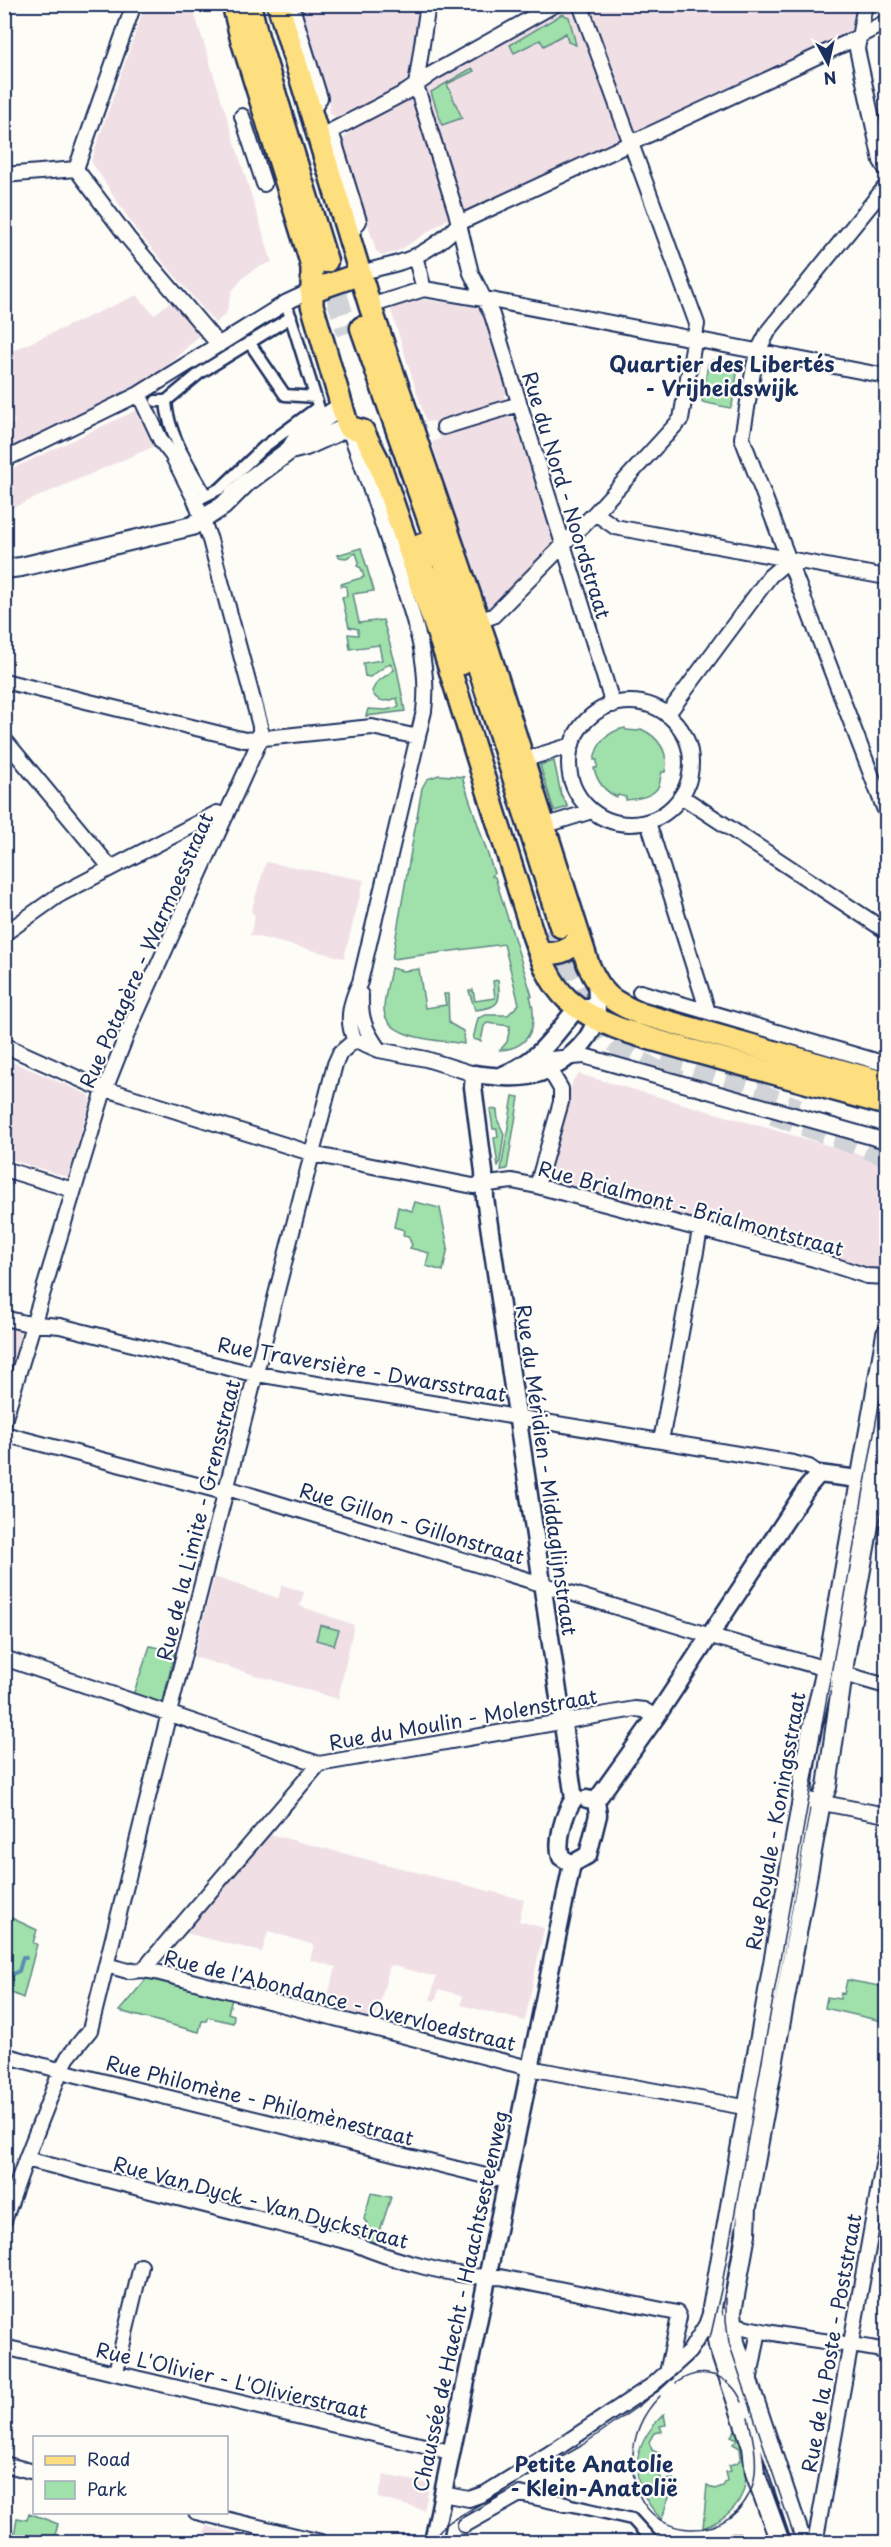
<svg xmlns="http://www.w3.org/2000/svg" width="891" height="2547" font-family="'Playpen Sans',sans-serif">
<style>
.built{fill:#f0e0e6}
.green{fill:#a0e0aa;stroke:#5e8884;stroke-width:1.5}
.lines{fill:none;stroke-linecap:round;stroke-linejoin:round}
.stream{stroke:#5c8eb1;stroke-width:4}
.trunk-tunnel{stroke:#d0d3d8;stroke-width:22;stroke-dasharray:22 11;stroke-linecap:butt}
.pedestrian-casing{stroke:#1b2f5e;stroke-width:15}
.minor-casing{stroke:#1b2f5e;stroke-width:18}
.tertiary-casing{stroke:#1b2f5e;stroke-width:21}
.secondary-casing{stroke:#1b2f5e;stroke-width:22}
.primary-casing{stroke:#1b2f5e;stroke-width:26}
.trunk-casing{stroke:#1b2f5e;stroke-width:27}
.pedestrian{stroke:#fdfcf7;stroke-width:10}
.minor{stroke:#fdfcf7;stroke-width:14}
.tertiary{stroke:#fdfcf7;stroke-width:16}
.secondary{stroke:#fdfcf7;stroke-width:18}
.primary{stroke:#fedf80;stroke-width:21}
.trunk{stroke:#fedf80;stroke-width:22}
.tram{stroke:#1b2f5e;stroke-width:1.5}
.labels{text-anchor:middle;dominant-baseline:central;stroke-width:4.5;stroke-linejoin:round;paint-order:stroke}
.street-label{font-size:20px;fill:#1b2f5e;stroke:#fdfcf7}
.neighbourhood-label{font-size:21px;font-weight:bold;fill:#1b2f5e;stroke:#fdfcf7}
</style>
<rect width="100%" height="100%" fill="#fdfcf7"/>
<filter id="ink" filterUnits="userSpaceOnUse"><feTurbulence type="fractalNoise" baseFrequency=".0167" numOctaves="2"/><feDisplacementMap in="SourceGraphic" scale="12" xChannelSelector="R" yChannelSelector="G"/><feConvolveMatrix kernelMatrix="1 2 1 2 8 2 1 2 1" color-interpolation-filters="sRGB"/></filter>
<g filter="url(#ink)">
<path class="built" d="M586 4 857 5 853 28 849 32 644 127 645 131 637 133 631 123 620 127 622 137 620 141 467 212 460 211 422 89 427 81 566 5 573 6 575 10Z
M145 5H192L272 262 256 268 243 278 232 291 226 314 215 323 136 230 91 161Z
M300 5H419L408 78 398 89 403 99H411L416 105 451 217 400 250 383 256 376 251 345 150H342L341 141 352 130 345 118 340 120 330 114 328 108 331 107Z
M137 295 154 315 171 301 200 335 168 365 136 389 5 453 4 427 15 423 5 392V354Z
M418 299 477 306 485 313 489 326 486 327 507 392 504 398 509 417 515 420 542 506 546 505 556 543 536 566 533 564 501 596 504 600 492 610H486L480 596 432 442 440 439 434 421 426 422 390 307Z
M139 409 155 446 5 511V472Z
M266 862 364 880 344 958 250 935 255 917 251 911Z
M4 1058 89 1095 91 1100 68 1177 5 1158Z
M579 1074 865 1156 870 1153 886 1158 885 1266 879 1271 853 1269 848 1262 548 1182 546 1175 573 1080Z
M5 1326 18 1329 20 1333 5 1388Z
M214 1577 278 1598 282 1585 304 1592 300 1606 354 1625 338 1699 194 1657Z
M269 1834 524 1900 519 1921 544 1928 525 2021 461 2005 463 1996 439 1989 436 1999 434 2001 430 2000 436 1977 390 1965 375 2022 330 2010 333 1997 328 1995 336 1967 310 1960 314 1945 268 1931 262 1952 185 1933Z
M384 2475 430 2484 424 2510 378 2498Z
M206 2526 255 2539 254 2542H202Z"/>
<path class="green" d="M562 14 569 17 576 45 568 42 566 33 544 46 540 40 514 53 510 45Z
M472 68 474 71 447 84 462 118 442 125 431 92Z
M713 360 738 367 732 406 730 408 702 402 708 364Z
M361 548 374 591 353 594 359 623 383 620 397 669 405 711 366 716 368 709 386 710 399 707 397 698C387 702 376 703 372 691L377 682 394 670 390 663 370 677 365 676 363 663 382 660 379 645 350 649 348 634 358 635V629L349 627 342 597 347 596 346 586H341V584L364 577 361 568 357 566 359 562 356 553 346 558 339 557 337 555Z
M625 728 626 730 638 731 641 729C659 737 669 752 665 772H662C660 778 660 783 659 785 655 797 636 799 626 800V797L618 795 617 797C604 791 597 782 594 768H597V760H594C597 743 608 731 625 728Z
M554 761 561 794 568 807 554 811 540 765Z
M439 775 464 777 463 780 494 873 492 876 495 877 532 996H530C538 1023 532 1048 500 1050L507 1042 510 1026 487 1023 484 1026 481 1041 473 1039 478 1018 486 1015H508L519 1004 504 944 392 959 422 788 427 779Z
M391 968 403 971 419 969 425 1008 446 1005 444 994H448L449 1023 463 1031 464 1044C441 1040 386 1040 384 1010 384 996 389 981 391 968Z
M498 980C501 1004 499 1007 475 1010L469 991 473 990 475 1001 495 998 493 981Z
M513 1096 519 1097 507 1169 501 1170Z
M490 1109 497 1110 498 1121 504 1134 500 1162 498 1166 494 1138 498 1137 497 1129H493Z
M415 1202 440 1208 448 1247 443 1271 426 1266 429 1253 410 1248 412 1245 408 1236 403 1235 404 1230 394 1227 398 1207 412 1211Z
M320 1625 339 1630 334 1645 316 1640Z
M150 1646 175 1651 162 1705 133 1695Z
M5 1915 37 1930 33 1943 37 1944 23 1998 5 1990Z
M147 1978 232 1999 228 2013 234 2015 233 2023 208 2017 206 2021H202L199 2032 119 2011Z
M847 1980 885 1987 882 2000 886 2001V2022L825 2008 827 1997 840 1999 841 1993 844 1994Z
M371 2193 391 2197 376 2243 364 2240 368 2225 364 2219Z
M664 2414 666 2425 660 2426 662 2431 654 2433 649 2442 652 2450 658 2453 654 2457 660 2460 655 2467 657 2475 664 2480 673 2479 662 2520C628 2484 629 2448 664 2414Z
M736 2429H738C753 2472 751 2510 703 2528L707 2485 715 2489 723 2486 727 2480 725 2472 731 2471 729 2465 737 2463 741 2458 740 2448 733 2444 737 2439 731 2436Z
M29 2513 58 2524 53 2542H13L17 2518 27 2520Z"/>
<g class="lines">
<path class="stream" d="M10 1975 19 1971 23 1957 26 1958"/>
<path class="trunk-tunnel" d="M326 261 348 333
M547 930C574 998 607 1055 680 1081
M587 982 613 1016 632 1034
M663 1057 798 1109
M773 1114 886 1155"/>
<g class="pedestrian-casing">
<path id="pedestrian" d="M289 312 320 412
M249 342 285 395 315 397
M156 401H166C168 434 189 466 206 495
M166 401 200 373 291 317
M201 498 221 488 264 447 318 407
M566 2504 632 2519 653 2542"/>
</g>
<g class="minor-casing">
<path id="minor" d="M291 4 320 98 311 113
M428 4 416 85 456 212 471 273 492 315 613 705
M865 4 857 49 881 161 886 169
M242 116 264 184
M76 169 128 238 219 345
M76 169 134 4
M4 175 76 169
M886 186 769 330 758 351 754 366 742 438 886 813
M349 237 359 221 331 131 406 92 433 73 556 4
M415 256 424 289
M360 274C373 268 387 267 401 262 420 256 447 239 459 223L848 42 886 22
M370 306 424 289 496 301 886 376
M348 427C365 471 379 514 394 558 410 608 431 658 424 711L360 982C351 1001 345 1021 355 1040
M444 427 519 404
M4 460 139 394 287 302 311 291
M595 513 615 527 886 577
M478 621 493 616 503 606 595 513 681 419 697 324 580 4
M4 681 245 740 372 727 418 737
M569 763a61 61 0 1 1 122 0a61 61 0 1 1-122 0Z
M667 715 770 576 790 559
M4 739 110 867
M523 760 572 745
M681 796 886 931
M648 822 708 1012
M543 826 592 811
M4 934 59 895 217 813 226 816
M640 992 886 1064
M361 995C360 1019 365 1030 379 1050
M355 1040 379 1050 426 1059 474 1074
M4 1045 93 1085 317 1155 473 1186 512 1181 537 1186 814 1259 867 1276 886 1277
M529 1061 584 1056 886 1141
M4 1169 73 1190
M537 1186 561 1102V1089L549 1069
M4 1318 25 1323 60 1326 245 1372 793 1463 809 1467 819 1474
M4 1421 102 1097 127 1034 260 740V726L210 540 195 500 172 455 161 441 139 394
M4 1434 216 1490H234L711 1636 886 1686
M661 1441 700 1230
M4 1658 319 1764 635 1709 644 1710 656 1717
M802 1799 886 1815
M106 1965 128 1971 143 1970 156 1972 529 2068 755 2109
M143 1970 319 1764
M4 2055 77 2075 506 2181
M26 2159 353 2243C390 2260 460 2279 500 2277L677 2313 679 2317 667 2373
M4 2221 26 2159 61 2070 68 2057 90 2030 171 1705 335 1064 340 1053 355 1040
M727 2321C739 2328 754 2329 768 2332 807 2340 847 2343 886 2351
M4 2347 450 2452
M116 2372 141 2266
M749 2382 759 2330
M4 2464 34 2472
M442 2494 469 2499 486 2493 547 2455 654 2384 689 2352 706 2325 711 2311
M196 2512 321 2542
M465 2525 520 2494 566 2504
M730 2542H759
M810 2542 816 2538 886 2148"/>
</g>
<g class="tertiary-casing">
<path id="tertiary" d="M503 1075C542 1059 552 1037 578 1007H590
M596 1801 656 1717 807 1488 819 1474 874 1481
M572 1864 561 1857C556 1841 564 1813 574 1799L485 1198 484 1172 473 1087 474 1074C491 1076 511 1079 529 1076 556 1071 590 1046 596 1018 598 1006 597 994 596 981
M572 1864 588 1855 598 1815 596 1801 587 1799
M433 2542 572 1864"/>
</g>
<g class="secondary-casing">
<path id="secondary" d="M290 450 300 434 342 406
M4 569 21 567 192 526 223 506 246 483 290 450 306 446 348 427
M780 2542 755 2473 752 2447 718 2346 712 2308 802 1799C804 1749 820 1700 830 1651L886 1334
M802 2542 735 2342 732 2312 746 2234 747 2207 821 1802 827 1787 845 1658 886 1431"/>
</g>
<g class="primary-casing">
<path id="primary" d="M233 4 241 37 310 259 312 268V305L348 427 363 431 378 460 445 654 533 935C541 958 549 982 567 999 601 1029 650 1038 693 1051 757 1069 822 1086 886 1104
M278 4 370 306 486 643 588 964C602 995 610 1001 641 1014L886 1083
M311 291 360 274
M539 952C556 956 569 952 579 938"/>
</g>
<g class="trunk-casing">
<path id="trunk" d="M249 4 257 37 326 261
M362 328 465 622 561 926
M422 545 423 589
M433 578 462 663"/>
</g>
<use href="#pedestrian" class="pedestrian"/>
<use href="#minor" class="minor"/>
<use href="#tertiary" class="tertiary"/>
<use href="#secondary" class="secondary"/>
<use href="#primary" class="primary"/>
<use href="#trunk" class="trunk"/>
<path class="tram" d="M726 2298V2320L729 2343 796 2542
M676 2383C701 2365 730 2374 742 2402
M660 2396C640 2416 631 2442 633 2470 639 2547 738 2547 754 2480 758 2459 753 2438 748 2417
M431 2542 441 2529 451 2521 581 2446 640 2405 682 2369 695 2357 711 2334 721 2290 886 1366"/>
</g>
</g>
<g class="labels">
<g class="street-label">
<text transform="translate(567 495) rotate(73)">Rue du Nord - Noordstraat</text>
<text transform="translate(146 950) rotate(-66)">Rue Potagère - Warmoesstraat</text>
<text transform="translate(691 1208) rotate(15)">Rue Brialmont - Brialmontstraat</text>
<text transform="translate(362 1369) rotate(10)">Rue Traversière - Dwarsstraat</text>
<text transform="translate(547 1470) rotate(82)">Rue du Méridien - Middaglijnstraat</text>
<text transform="translate(198 1520) rotate(-76)">Rue de la Limite - Grensstraat</text>
<text transform="translate(412 1523) rotate(17)">Rue Gillon - Gillonstraat</text>
<text transform="translate(463 1719) rotate(-10)">Rue du Moulin - Molenstraat</text>
<text transform="translate(775 1821) rotate(-80)">Rue Royale - Koningsstraat</text>
<text transform="translate(340 2000) rotate(14)">Rue de l'Abondance - Overvloedstraat</text>
<text transform="translate(260 2100) rotate(14)">Rue Philomène - Philomènestraat</text>
<text transform="translate(261 2202) rotate(15)">Rue Van Dyck - Van Dyckstraat</text>
<text transform="translate(460 2301) rotate(-78)">Chaussée de Haecht - Haachtsesteenweg</text>
<text transform="translate(831 2343) rotate(-80)">Rue de la Poste - Poststraat</text>
<text transform="translate(232 2380) rotate(13)">Rue L'Olivier - L'Olivierstraat</text>
</g>
<g class="neighbourhood-label">
<text x="722" y="363">Quartier des Libertés<tspan x="722" dy="24">- Vrijheidswijk</tspan></text>
<text x="594" y="2463">Petite Anatolie<tspan x="594" dy="24">- Klein-Anatolië</tspan></text>
</g>
</g>
<rect width="891" height="2547" fill="none" stroke="#fdfcf7" stroke-width="24"/>
<rect x="12" y="12" width="867" height="2523" fill="none" stroke="#1b2f5e" stroke-width="2" filter="url(#ink)"/>
<rect x="33" y="2436" width="195" height="78" fill="#fdfcf7" stroke="#a3aaba" stroke-width="1.5"/>
<rect x="45" y="2456" width="30" height="9" fill="#fedf80" stroke="#a3aaba" stroke-width="1.5"/>
<text x="87" y="2466" font-size="18" fill="#1b2f5e">Road</text>
<rect x="45" y="2481" width="30" height="18" fill="#a0e0aa" stroke="#a3aaba" stroke-width="1.5"/>
<text x="87" y="2496" font-size="18" fill="#1b2f5e">Park</text>
<g transform="translate(828 63) rotate(172)" stroke="#fdfcf7" stroke-width="4.5" paint-order="stroke">
<path d="M0-4.5L10 22L0 15L-10 22Z" fill="#1b2f5e"/>
<text y="-9" font-size="16" font-weight="bold" text-anchor="middle" fill="#1b2f5e">N</text>
</g>
</svg>
